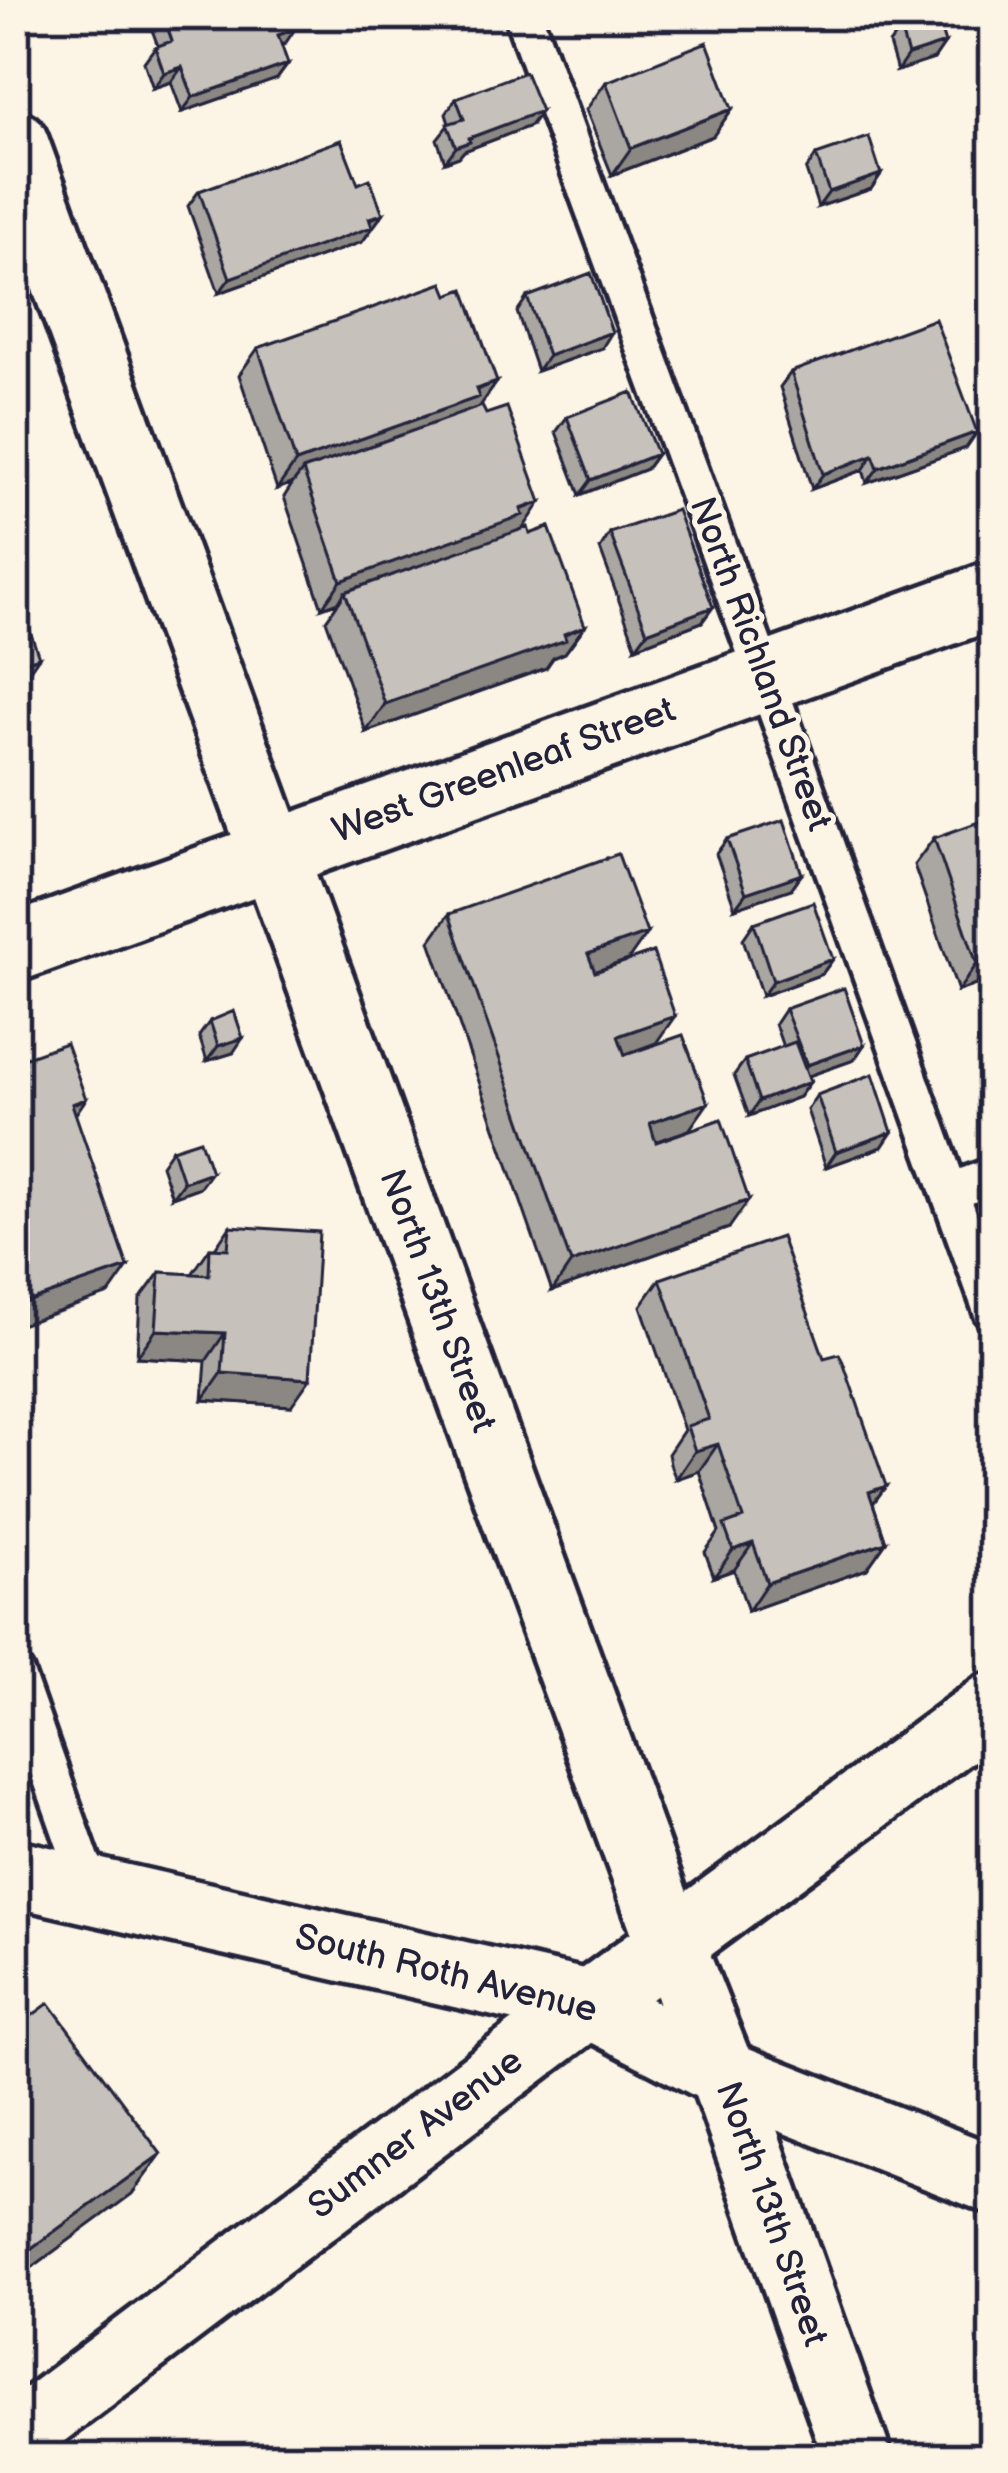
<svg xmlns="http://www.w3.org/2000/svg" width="1008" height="2473" font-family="'Balsamiq Sans',sans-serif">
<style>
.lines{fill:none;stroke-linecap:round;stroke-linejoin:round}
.service-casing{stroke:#22223b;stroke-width:45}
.minor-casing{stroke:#22223b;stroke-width:75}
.tertiary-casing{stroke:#22223b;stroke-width:75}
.secondary-casing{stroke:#22223b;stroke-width:75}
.service{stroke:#fcf5e5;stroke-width:36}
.minor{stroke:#fcf5e5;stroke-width:66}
.tertiary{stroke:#fcf5e5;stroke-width:66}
.secondary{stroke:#fcf5e5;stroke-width:66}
.wall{fill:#aaa6a1;stroke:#22223b;stroke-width:3}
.shaded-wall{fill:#8b8783;stroke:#22223b;stroke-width:3}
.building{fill:#c6c1bb;stroke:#22223b;stroke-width:3}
.labels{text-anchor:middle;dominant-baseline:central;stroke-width:10;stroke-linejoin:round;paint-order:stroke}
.street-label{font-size:36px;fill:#22223b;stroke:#fcf5e5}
</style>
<rect width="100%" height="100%" fill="#fcf5e5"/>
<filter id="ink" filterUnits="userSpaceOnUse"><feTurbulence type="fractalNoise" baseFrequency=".00833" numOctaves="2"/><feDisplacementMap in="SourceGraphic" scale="24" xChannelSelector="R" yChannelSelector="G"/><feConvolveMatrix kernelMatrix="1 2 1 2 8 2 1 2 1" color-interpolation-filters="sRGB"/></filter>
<g filter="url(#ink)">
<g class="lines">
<g class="service-casing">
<path id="service" d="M523 15 765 677 993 1313
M950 1192 993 1176
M15 1674 91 1889"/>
</g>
<g class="minor-casing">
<path id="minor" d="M15 144 671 1945 722 2073 858 2458
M15 948 993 595"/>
</g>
<g class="tertiary-casing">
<path id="tertiary" d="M15 2437 589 2004 993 1706"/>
</g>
<g class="secondary-casing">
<path id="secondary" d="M15 1873 589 2004 722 2073 993 2180"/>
</g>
<use href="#service" class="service"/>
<use href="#minor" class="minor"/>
<use href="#tertiary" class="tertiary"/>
<use href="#secondary" class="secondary"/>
</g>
<path class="wall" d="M154 15H290L285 44 281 45 288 64 277 79 182 112 171 82 153 88 144 62 155 47 158 46 149 22Z
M982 15H993V24L986 26Z
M900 29 945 43 934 59 897 71 889 44Z
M606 82 732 109 713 136 612 175 586 110Z
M456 98 530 126 464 151 459 157 445 162 437 139 449 124 446 113Z
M816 155 881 174 871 189 818 207 806 170Z
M199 191 372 229 362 242 219 293 188 206Z
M993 282V313L985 293Z
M448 295 497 382 479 407 522 529 530 534 585 626 565 653 553 658 546 668 366 732 326 620 339 602 322 608 284 497 293 483 277 489 239 375 258 348Z
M527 297 602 348 537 371 517 312Z
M791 372 977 432 966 448 867 483 863 470 812 489 780 387Z
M567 417 657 454 646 469 580 495 556 432Z
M610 533 713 607 702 622 636 647 600 549Z
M934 838 993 979 958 991 914 865Z
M727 839 791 889 735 908 716 854Z
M449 914 628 960 656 1043 625 1055 689 1130 729 1228 552 1291 430 941Z
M754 923 833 959 822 974 762 996 743 939Z
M785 1009 864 1045 854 1060 808 1076 810 1082 799 1097 749 1116 734 1075 745 1060 783 1047 775 1024Z
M210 1021 233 1053 207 1061 199 1036Z
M817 1095 892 1132 882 1147 826 1167 807 1110Z
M172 1149 200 1187 172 1197 161 1165Z
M230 1226 291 1406 203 1400 206 1361 137 1357 140 1299 160 1272 192 1274 210 1248H215Z
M660 1279 824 1358 886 1486 873 1503 886 1542 867 1569 748 1611 734 1570 714 1577 705 1552 719 1532 699 1471 676 1479 671 1467 668 1454 684 1430 641 1306Z"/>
<path class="shaded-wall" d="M295 29 285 44 267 50 278 35Z
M945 43 934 59 897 71 908 55Z
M288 64 277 79 182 112 193 97Z
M182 67 171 82 153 88 164 73Z
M732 109 713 136 612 175 631 148Z
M541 111 530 126 464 151 459 157 445 162 456 147 469 138Z
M881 174 871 189 818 207 829 192Z
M383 214 362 242 219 293 230 278Z
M612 332 602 348 537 371 548 356Z
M497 382 478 409 303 470 293 483 277 489 296 462Z
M977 432 966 448 867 483 878 468Z
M657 454 646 469 580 495 591 480Z
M873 455 863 470 812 489 823 474Z
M541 502 522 530 345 592 339 602 322 608 341 581Z
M713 607 702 622 636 647 647 632Z
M585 626 565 653 553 658 546 668 366 732 385 704Z
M39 657 20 684 15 686V665Z
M802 874 791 889 735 908 746 893Z
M647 933 628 960 569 981 588 954Z
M993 958V979L958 991 977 964Z
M833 959 822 974 762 996 773 981Z
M675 1016 656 1043 599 1064 618 1036Z
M243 1038 233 1053 207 1061 218 1046Z
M864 1045 854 1060 797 1080 807 1065Z
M810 1082 799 1097 749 1116 759 1101Z
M86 1099 67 1127 72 1104Z
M708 1103 689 1130 631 1150 650 1123Z
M892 1132 882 1147 826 1167 836 1152Z
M211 1172 200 1187 172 1197 183 1182Z
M749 1200 729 1228 552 1291 571 1263Z
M128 1267 109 1294 15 1327V1306Z
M156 1330 225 1333 206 1361 137 1357Z
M222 1373 310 1379 291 1406 203 1400Z
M718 1444 699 1471 676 1479 695 1451Z
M886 1486 866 1513 869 1492Z
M886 1542 867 1569 748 1611 767 1583Z
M753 1543 734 1570 714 1577 733 1550Z
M161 2154 132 2194 15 2280V2260Z"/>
<path class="building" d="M163 15H290L295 29 278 35 288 64 193 97 182 67 164 73 155 47 172 41Z
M937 17 945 43 908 55 900 29Z
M707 42 732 109 631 148 606 82Z
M525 72 541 111 469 138 470 142 456 147 447 124 464 119 456 98Z
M869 137 881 174 829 192 816 155Z
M341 140 358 184 370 179 383 214 369 218 372 227 230 278 199 191Z
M591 273 612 332 548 356 527 297Z
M443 283 448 295 464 289 497 382 476 389 479 397 296 462 258 348Z
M935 319 977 432 878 468 873 455 823 474 791 372Z
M632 392 657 454 591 480 567 417Z
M482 406 486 414 507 407 541 502 521 509 523 515 341 581 303 470Z
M677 510 713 607 647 632 610 533Z
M528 527 530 534 549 527 585 626 564 634 566 640 385 704 345 592Z
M15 549 28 587 16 591 39 657 15 665Z
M993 817V958L977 964 934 838Z
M784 820 802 874 746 893 727 839Z
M618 854 647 933 588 954 595 972 653 952 675 1016 618 1036 625 1055 683 1035 708 1103 650 1123 654 1137 656 1142 721 1119 749 1200 571 1263 449 914Z
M813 902 833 959 773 981 754 923Z
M844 988 864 1045 807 1065 785 1009Z
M234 1011 243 1038 218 1046 210 1021Z
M795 1042 810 1082 759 1101 745 1060Z
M66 1043 86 1099 72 1104 128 1267 15 1306V1061Z
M873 1074 892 1132 836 1152 817 1095Z
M200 1140 211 1172 183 1182 172 1149Z
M230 1226 319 1232 310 1379 222 1373 225 1333 156 1330 160 1272 209 1275 210 1248 228 1249Z
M781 1237 824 1358 839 1354 843 1362 884 1480 886 1486 869 1492 886 1542 767 1583 753 1543 733 1550 724 1525 743 1518 718 1444 695 1451 691 1439 687 1426 709 1419 660 1279Z
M49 2003 161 2154 15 2260V2028Z"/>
</g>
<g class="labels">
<g class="street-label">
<text transform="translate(760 664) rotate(70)">North Richland Street</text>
<text transform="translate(504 771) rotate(-20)">West Greenleaf Street</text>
<text transform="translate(437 1301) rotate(70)">North 13th Street</text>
<text transform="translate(446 1974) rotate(14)">South Roth Avenue</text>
<text transform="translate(416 2134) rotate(-37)">Sumner Avenue</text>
<text transform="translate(771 2214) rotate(71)">North 13th Street</text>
</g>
</g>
<rect width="1008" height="2473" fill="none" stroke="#fcf5e5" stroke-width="60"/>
<rect x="30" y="30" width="948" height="2413" fill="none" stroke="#22223b" stroke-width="4.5" filter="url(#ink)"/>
</svg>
